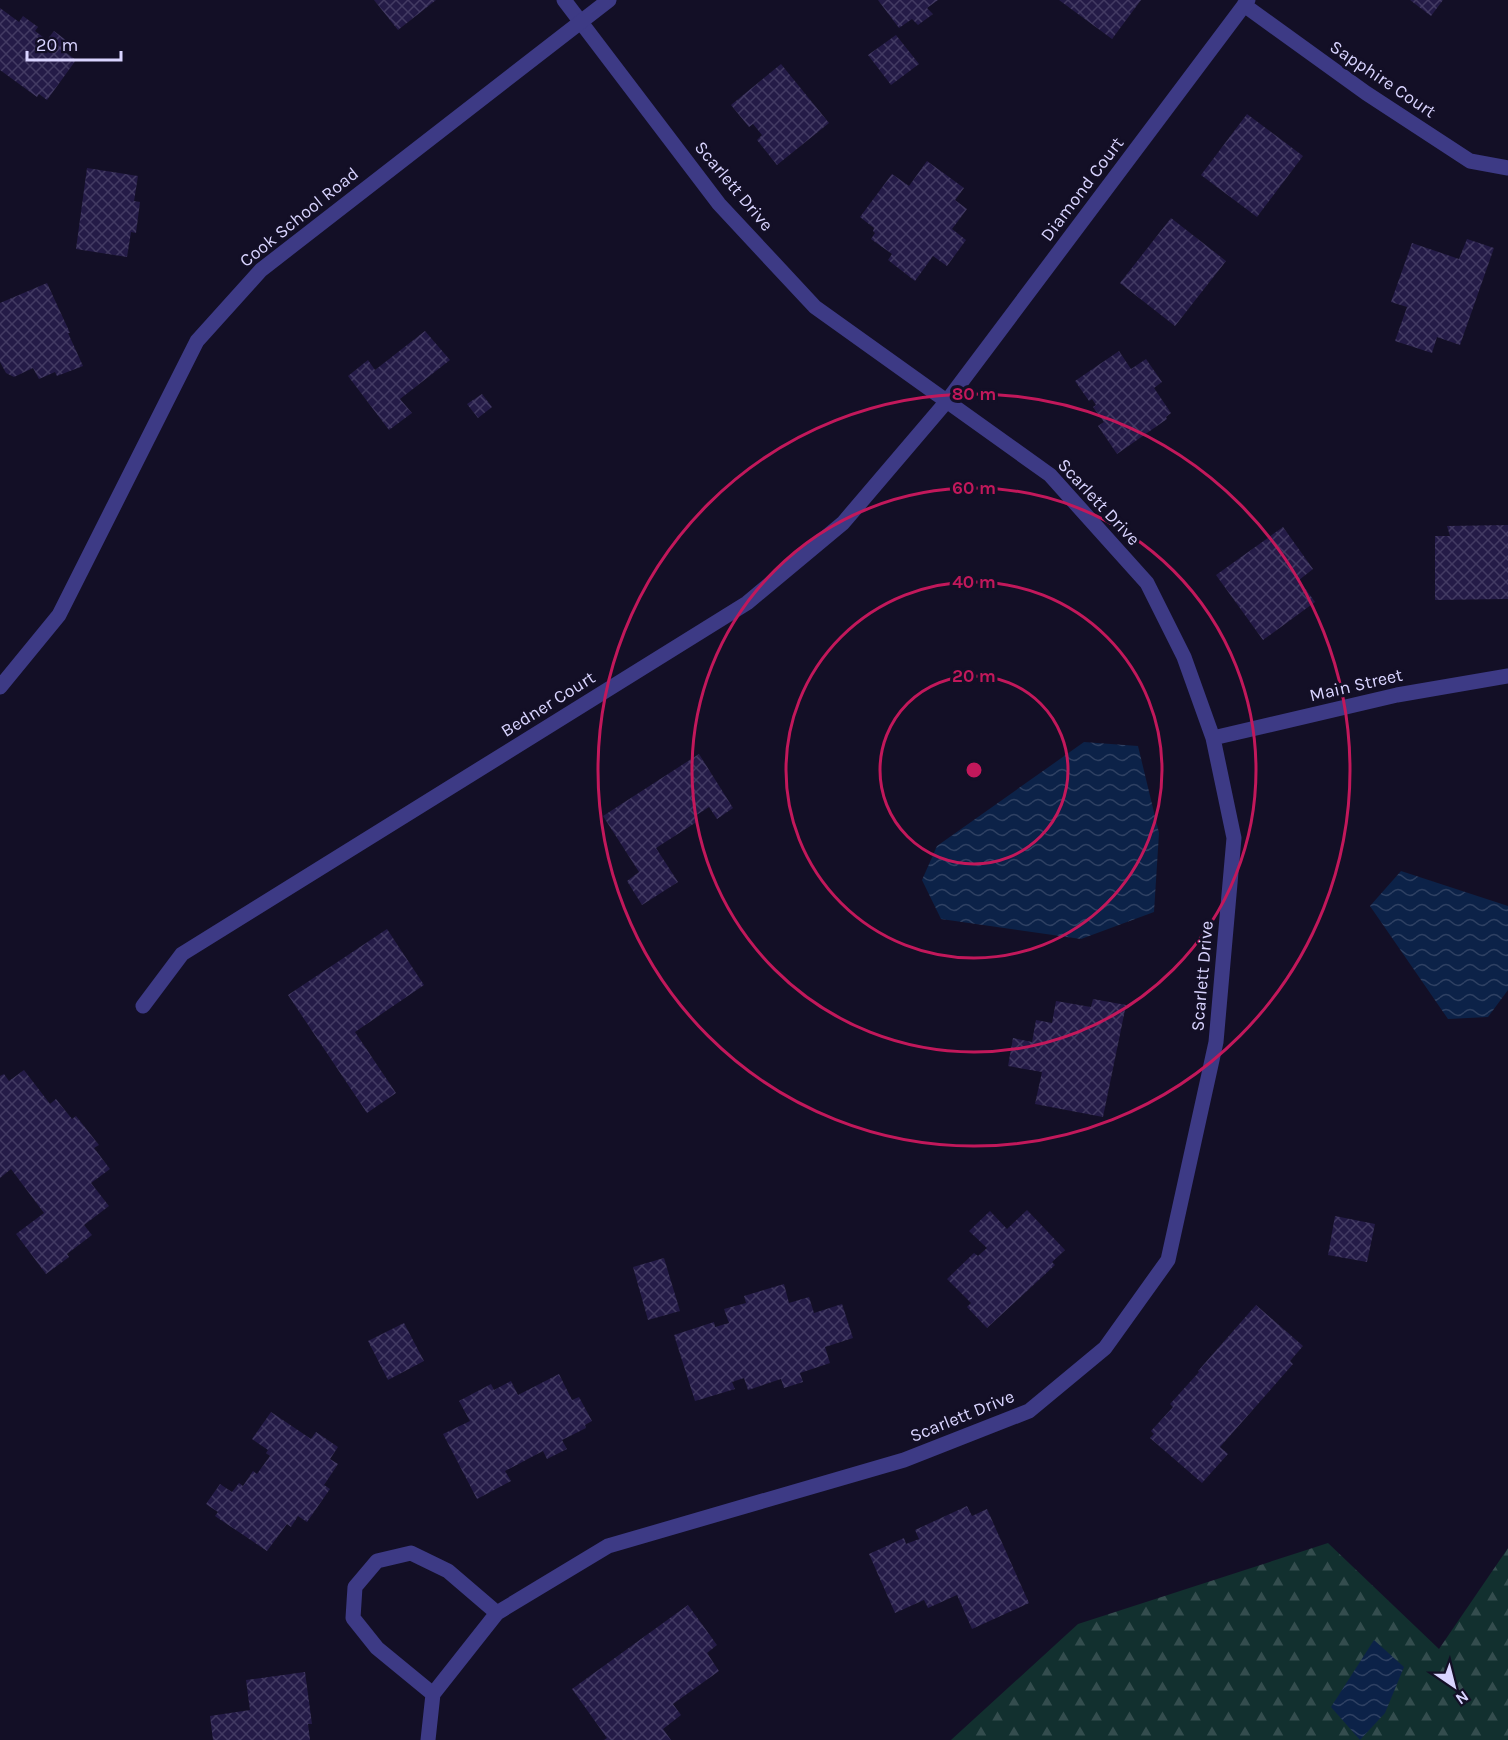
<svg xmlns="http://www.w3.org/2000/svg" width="1508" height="1740" font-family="Karla,sans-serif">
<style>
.forest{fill:url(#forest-firs)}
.water{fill:url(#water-waves)}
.building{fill:url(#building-cross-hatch)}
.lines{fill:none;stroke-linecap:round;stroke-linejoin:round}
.minor{stroke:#3d3a85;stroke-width:15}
.tertiary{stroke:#3d3a85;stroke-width:15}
.ring{fill:none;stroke:#c2185b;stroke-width:3}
.labels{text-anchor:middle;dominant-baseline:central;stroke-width:6;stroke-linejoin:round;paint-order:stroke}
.street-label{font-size:18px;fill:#d9d4ff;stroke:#130f26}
.centre{fill:#c2185b;stroke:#130f26;stroke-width:3}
.ring-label{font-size:18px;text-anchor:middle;font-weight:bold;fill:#c2185b;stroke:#130f26;stroke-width:6;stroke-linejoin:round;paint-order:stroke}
</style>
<defs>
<pattern id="forest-firs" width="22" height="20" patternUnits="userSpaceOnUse" patternTransform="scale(1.5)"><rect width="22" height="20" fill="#12302f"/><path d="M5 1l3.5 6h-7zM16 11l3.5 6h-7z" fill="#344d4e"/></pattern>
<pattern id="water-waves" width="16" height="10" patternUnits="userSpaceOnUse" patternTransform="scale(1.5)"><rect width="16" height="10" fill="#0c2248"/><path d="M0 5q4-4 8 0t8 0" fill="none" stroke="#2f4163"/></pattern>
<pattern id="building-cross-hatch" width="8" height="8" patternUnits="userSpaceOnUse" patternTransform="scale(1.5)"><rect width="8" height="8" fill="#241b47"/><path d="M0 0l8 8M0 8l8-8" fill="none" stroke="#433b63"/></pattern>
</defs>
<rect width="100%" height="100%" fill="#130f26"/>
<path class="forest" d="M1328 1543 1439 1649 1508 1548V1740H951L1078 1624Z"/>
<path class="water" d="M1084 742 1138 746 1159 833 1154 912 1081 939 941 919 922 880 937 846Z
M1401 871 1508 906V990L1488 1017 1448 1019 1370 906Z
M1374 1640 1404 1667 1385 1713 1360 1740 1331 1707Z"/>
<path class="building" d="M374 0H436L398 30Z
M878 0H938L927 8 933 14 918 25 912 19 899 28Z
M1059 0H1141L1112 39Z
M1410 0H1443L1431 16Z
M0 8 19 22 23 16 38 27 35 31 47 40 54 31 67 41 61 49 76 60 47 100 39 94 37 97 0 70Z
M896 35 919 64 891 85 868 55Z
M781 64 829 123 777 165 757 140 762 135 753 124 749 127 731 105Z
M1247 114 1303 156 1257 217 1201 175Z
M927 161 964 188 955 200 967 209 952 229 966 240 947 266 933 256 915 281 888 260 892 254 871 239 875 233 873 231 874 228 860 217 892 174 909 186Z
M87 168 138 176 134 201 140 202 136 233 131 232 127 257 76 249Z
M1171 218 1226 261 1175 326 1120 283Z
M1467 239 1494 248 1460 345 1437 337 1432 353 1395 341 1407 307 1391 302 1412 243 1459 259Z
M47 283 70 333H68L83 366 57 376 55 372 39 379 33 368 14 377 6 373 0 362V303Z
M425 331 450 360 400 399 412 413 389 430 348 376 368 360 375 370Z
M1119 351 1131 369 1146 359 1162 382 1154 388 1171 413 1166 417 1167 419 1117 454 1098 426 1104 422 1093 407 1096 405 1092 399 1089 401 1075 381Z
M482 394 492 407 478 418 467 404Z
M1508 525V599L1435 600V536H1450L1447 526Z
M1283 527 1313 569 1299 580 1315 602 1263 640 1216 575Z
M699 754 733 808 717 819 709 807 695 816 698 821 656 848 678 882 642 905 627 881 639 872 603 816Z
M387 929 424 985 355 1032 396 1093 367 1113 288 995Z
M1093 999 1126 1005 1103 1117 1035 1104 1042 1072 1008 1066 1013 1038 1032 1042 1036 1020 1052 1023 1056 1001 1091 1007Z
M24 1070 50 1104 56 1099 72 1119 76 1116 99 1145 94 1148 110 1169 91 1183 109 1206 84 1225 92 1235 67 1254 69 1257 46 1274 16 1234 44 1213 11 1169 0 1178V1076L4 1074 9 1081Z
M1027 1210 1065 1250 1052 1262 1055 1265 987 1328 967 1307 971 1303 947 1279 974 1253 978 1256 987 1248 969 1231 990 1211 1007 1229Z
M1335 1216 1375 1224 1367 1262 1328 1255Z
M664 1258 680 1311 648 1320 633 1267Z
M784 1284 789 1303 809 1297 814 1313 842 1304 853 1338 825 1347 830 1363 800 1373 803 1382 784 1388 781 1379 748 1390 744 1378 732 1382 735 1389 695 1401 674 1335 714 1322 715 1327 729 1323 724 1309 746 1303 744 1296Z
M1256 1305 1303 1346 1290 1361 1293 1364 1220 1447 1228 1454 1202 1483 1150 1438 1154 1434 1151 1431 1173 1407 1170 1404 1199 1372 1198 1371Z
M404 1323 424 1361 388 1380 368 1341Z
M559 1374 572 1400 579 1397 592 1421 585 1425 586 1428 562 1440 567 1449 547 1459 543 1451 505 1471 511 1481 477 1499 443 1434 470 1421 459 1401 491 1384 494 1390 511 1381 518 1395Z
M271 1412 311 1439 316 1432 338 1447 330 1459 338 1464 324 1485 330 1489 307 1522 298 1516 291 1527 287 1524 267 1551 215 1516 218 1512 206 1504 220 1484 232 1492 239 1483 243 1486 253 1471 257 1474 270 1456 266 1453 268 1450 252 1439Z
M967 1506 972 1516 987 1509 1029 1603 972 1629 957 1595 928 1608 924 1600 895 1613 869 1554 904 1538 906 1544 919 1539 915 1530Z
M688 1605 717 1645 707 1653 719 1671 673 1704 681 1715 663 1729 671 1740H604L607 1738 572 1689Z
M305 1672 312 1724H308L310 1740H213L210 1716 250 1710 246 1680Z"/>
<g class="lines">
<path class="minor" d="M1244 5 1366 93 1470 161 1508 168
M1213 738 1397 695 1508 676
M143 1006 182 954 747 603 843 523 947 401 1248 0
M433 1694 377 1648 353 1618 355 1587 377 1561 411 1553 448 1571 497 1613
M428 1740 433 1694 497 1613 608 1546 904 1460 1029 1411 1105 1348 1168 1260 1216 1042 1234 838 1213 738 1184 657 1147 583 1050 475 815 307 719 204 564 0"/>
<path class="tertiary" d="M0 687 59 615 197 341 261 270 609 0"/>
</g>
<g class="ring">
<circle cx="974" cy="770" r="94"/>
<circle cx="974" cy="770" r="188"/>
<circle cx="974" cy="770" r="282"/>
<circle cx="974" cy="770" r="376"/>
</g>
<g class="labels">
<g class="street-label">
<text transform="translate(1383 79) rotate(34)">Sapphire Court</text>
<text transform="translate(734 186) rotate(50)">Scarlett Drive</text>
<text transform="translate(1082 189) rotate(-53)">Diamond Court</text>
<text transform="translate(299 217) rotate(-39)">Cook School Road</text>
<text transform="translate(1099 502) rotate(47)">Scarlett Drive</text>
<text transform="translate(1356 685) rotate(-13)">Main Street</text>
<text transform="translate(548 704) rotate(-32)">Bedner Court</text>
<text transform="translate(1202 976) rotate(-85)">Scarlett Drive</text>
<text transform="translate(962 1416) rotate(-22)">Scarlett Drive</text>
</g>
</g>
<circle cx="974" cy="770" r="9" class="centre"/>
<g class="ring-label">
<text x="974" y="400">80 m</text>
<text x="974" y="494">60 m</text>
<text x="974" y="588">40 m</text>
<text x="974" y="682">20 m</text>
</g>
<g transform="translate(1454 1686) rotate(145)" stroke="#130f26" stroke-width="4.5" paint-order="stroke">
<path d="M0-4.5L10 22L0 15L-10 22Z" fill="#d9d4ff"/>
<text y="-9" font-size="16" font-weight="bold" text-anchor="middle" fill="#d9d4ff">N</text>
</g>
<path d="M27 51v9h94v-9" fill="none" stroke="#d9d4ff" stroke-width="3"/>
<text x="36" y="51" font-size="18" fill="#d9d4ff" stroke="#130f26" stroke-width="4.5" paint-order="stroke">20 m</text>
</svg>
